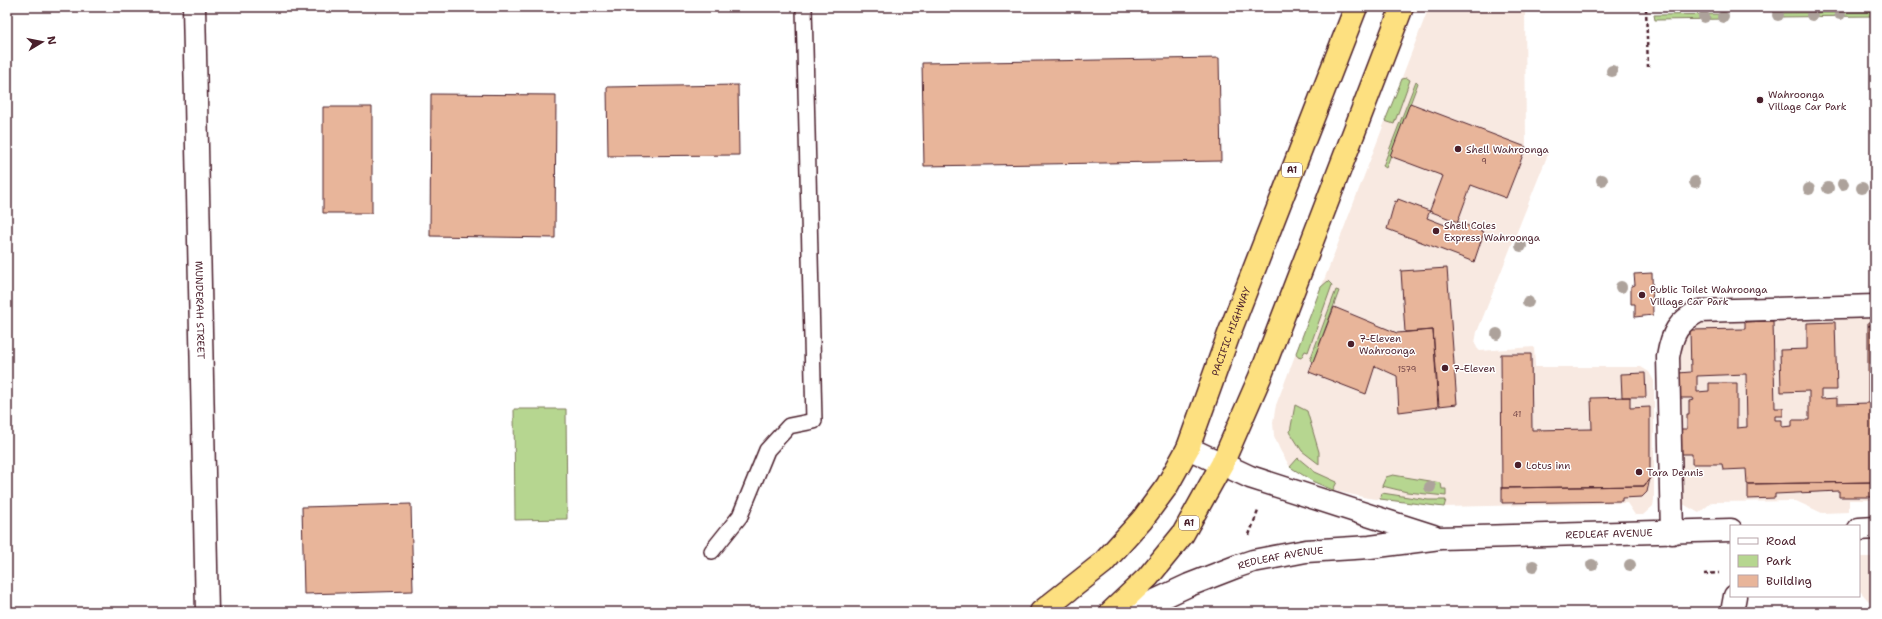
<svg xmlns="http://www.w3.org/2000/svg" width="1882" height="619" font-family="'Shantell Sans',sans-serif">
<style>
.built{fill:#f8e9e1}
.green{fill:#b6d690;stroke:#807a5e}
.building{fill:#e8b59a;stroke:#4a1f2b;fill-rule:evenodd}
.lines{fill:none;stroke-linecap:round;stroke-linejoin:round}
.lane-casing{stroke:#4a1f2b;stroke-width:18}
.street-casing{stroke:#4a1f2b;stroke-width:25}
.secondary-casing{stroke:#4a1f2b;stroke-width:25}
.highway-casing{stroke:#4a1f2b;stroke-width:25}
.path{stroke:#4a1f2b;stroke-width:2.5;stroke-dasharray:4 3;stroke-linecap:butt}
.lane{stroke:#fff;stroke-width:15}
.street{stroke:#fff;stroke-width:22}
.secondary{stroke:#fff;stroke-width:22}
.highway{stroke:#fde080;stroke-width:22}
.tree{fill:#ada29b}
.poi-dot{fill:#4a1f2b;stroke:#fff;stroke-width:1.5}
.labels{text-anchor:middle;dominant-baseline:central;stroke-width:3;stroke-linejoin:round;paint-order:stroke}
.number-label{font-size:8px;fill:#724447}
.shield{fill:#fff;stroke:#80626b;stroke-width:1}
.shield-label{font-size:9px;font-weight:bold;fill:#4a1f2b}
.poi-label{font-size:10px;fill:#4a1f2b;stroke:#fff;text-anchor:start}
.street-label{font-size:10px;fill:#4a1f2b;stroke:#fff}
</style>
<rect width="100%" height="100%" fill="#fff"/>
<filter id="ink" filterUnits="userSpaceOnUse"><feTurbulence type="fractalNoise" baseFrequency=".025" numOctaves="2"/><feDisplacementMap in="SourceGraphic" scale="8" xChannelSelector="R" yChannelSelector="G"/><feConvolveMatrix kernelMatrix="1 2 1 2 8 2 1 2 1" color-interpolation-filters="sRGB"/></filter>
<g filter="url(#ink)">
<path class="built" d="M1429 7H1525L1526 147 1548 154 1477 332 1475 343 1477 348 1480 351 1534 347 1535 367H1641L1649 372 1654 381V500L1653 506 1643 515H1635L1627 503 1444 507 1368 498 1344 493 1314 482 1290 467 1280 450 1274 436 1273 422 1276 405Z
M1875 316V500H1849V512L1822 513 1796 501 1712 502 1699 513 1683 504 1679 498 1675 357 1682 338 1700 322Z
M1859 557H1875V608L1859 590Z"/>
<path class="green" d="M1875 12V16L1776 17V13Z
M1727 14V19L1655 20 1654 15Z
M1407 78 1410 80 1394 124 1385 121 1402 79Z
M1416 81 1418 83 1386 168 1383 166Z
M1328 281 1332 285 1308 352 1305 351 1301 358 1298 357 1296 353 1321 287Z
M1336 290 1339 291 1313 362 1310 360Z
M1295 405 1307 411 1319 452V464L1302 451 1290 432Z
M514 409H566L567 519 515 520Z
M1298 458 1315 472 1337 482 1333 490 1314 482 1290 467Z
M1393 475 1441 483 1442 489H1446V496L1407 492 1382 486 1386 477Z
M1382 493 1428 500H1446L1444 507 1380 499Z"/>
<path class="building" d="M1219 58 1221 161 924 166 922 63Z
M738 85 739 155 608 156 607 87Z
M431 94 556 95 555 238 430 236Z
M1410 103 1526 147 1506 198 1471 185 1455 229 1427 218 1443 176 1390 156Z
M323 107H372V213H323Z
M1398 199 1484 232 1474 262 1387 229 1395 201 1397 202Z
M1447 268 1457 404 1439 406 1433 330 1405 332 1401 271Z
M1652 273 1653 315 1635 317V304H1631V286L1635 285 1634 274Z
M1334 307 1397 333 1433 330 1438 407 1399 412 1397 376 1375 366 1366 394 1309 372Z
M1773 321 1775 408H1783V416H1775V420H1782V427L1792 426V420H1809V391L1781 392 1780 350 1807 349V323L1835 322 1837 390H1821V399L1837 398V404L1868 403V326L1875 325V482L1747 484 1746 469 1723 470 1722 464H1692V454H1679V429H1687V414H1689V401L1694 400 1693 398H1680L1679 394 1678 373 1691 372 1690 330 1745 329V322ZM1746 374 1747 427 1737 428V383H1709V391L1697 392V376Z
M1868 322H1875V325L1868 326Z
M1501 354H1531L1532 430 1592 429 1591 398 1630 397V408L1650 407V478L1644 486 1502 488Z
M1645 373 1646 397H1622L1621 374Z
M1650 478 1647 492 1642 497 1622 498V501L1502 503V488L1644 486Z
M1875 482V497H1839V491L1775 494V498L1748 499V484Z
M411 504 413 591 304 594 302 507Z"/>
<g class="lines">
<g class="lane-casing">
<path id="lane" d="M712 551 740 516 767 450 789 426 814 421 804 7"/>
</g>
<g class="street-casing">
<g id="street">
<path id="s1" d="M194 7 207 612"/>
<path d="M1672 533 1668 357C1672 333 1678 322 1699 311L1875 306"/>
<path d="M1732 612 1735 596"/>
</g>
</g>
<g class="secondary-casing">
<g id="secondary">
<path d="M1188 448 1250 477 1433 536"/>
<path d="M1859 529 1875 528"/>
<path id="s2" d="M1131 612 1189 585 1238 566 1253 561 1306 551 1370 547 1440 538 1731 530"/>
</g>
</g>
<g class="highway-casing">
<g id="highway">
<path id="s3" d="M1041 612 1103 563 1142 520 1167 486 1188 448 1229 334 1356 7"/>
<path d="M1111 612 1148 577 1183 534 1222 464 1260 377 1402 7"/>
</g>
</g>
<path class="path" d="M1646 8 1648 67
M1249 535 1258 511
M1704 574 1719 573"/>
<use href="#lane" class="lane"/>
<use href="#street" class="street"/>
<use href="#secondary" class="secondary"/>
<use href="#highway" class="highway"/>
</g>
<g class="tree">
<circle cx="1840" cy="14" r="6"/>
<circle cx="1778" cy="15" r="6"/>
<circle cx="1812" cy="15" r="6"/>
<circle cx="1704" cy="17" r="6"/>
<circle cx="1723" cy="17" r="6"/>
<circle cx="1612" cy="71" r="6"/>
<circle cx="1602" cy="180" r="6"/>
<circle cx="1695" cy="182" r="6"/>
<circle cx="1843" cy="184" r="6"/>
<circle cx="1828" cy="188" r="6"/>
<circle cx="1862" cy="188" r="6"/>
<circle cx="1809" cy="189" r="6"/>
<circle cx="1521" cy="246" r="6"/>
<circle cx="1621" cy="287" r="6"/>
<circle cx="1528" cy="302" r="6"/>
<circle cx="1497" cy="334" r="6"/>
<circle cx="1430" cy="487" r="6"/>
<circle cx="1592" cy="565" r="6"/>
<circle cx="1630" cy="565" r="6"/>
<circle cx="1533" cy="566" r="6"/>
</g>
</g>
<g class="poi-dot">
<circle cx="1760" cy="100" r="4"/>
<circle cx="1458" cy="149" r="4"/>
<circle cx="1436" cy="231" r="4"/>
<circle cx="1642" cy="295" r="4"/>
<circle cx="1351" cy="344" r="4"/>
<circle cx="1445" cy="368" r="4"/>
<circle cx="1518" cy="465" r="4"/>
<circle cx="1639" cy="472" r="4"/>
</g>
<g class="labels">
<g class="number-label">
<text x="1484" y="161">9</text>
<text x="1407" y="369">1579</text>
<text x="1517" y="414">41</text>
</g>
<g class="shield">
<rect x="1282" y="163" width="20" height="14" rx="3"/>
<rect x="1179" y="516" width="20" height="14" rx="3"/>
</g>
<g class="shield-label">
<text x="1292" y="170">A1</text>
<text x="1189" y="523">A1</text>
</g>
<g class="poi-label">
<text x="1768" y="94">Wahroonga<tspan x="1768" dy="12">Village Car Park</tspan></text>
<text x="1466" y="149">Shell Wahroonga</text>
<text x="1444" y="225">Shell Coles<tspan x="1444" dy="12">Express Wahroonga</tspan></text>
<text x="1650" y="289">Public Toilet Wahroonga<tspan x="1650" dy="12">Village Car Park</tspan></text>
<text x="1359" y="338">7-Eleven<tspan x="1359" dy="12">Wahroonga</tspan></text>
<text x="1453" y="368">7-Eleven</text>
<text x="1526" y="465">Lotus inn</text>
<text x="1647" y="472">Tara Dennis</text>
</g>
<g class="street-label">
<text stroke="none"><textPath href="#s1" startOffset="303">MUNDERAH STREET</textPath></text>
<text stroke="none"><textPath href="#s3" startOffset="347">PACIFIC HIGHWAY</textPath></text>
<text stroke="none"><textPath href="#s2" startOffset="490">REDLEAF AVENUE</textPath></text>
<text stroke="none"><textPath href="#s2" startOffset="160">REDLEAF AVENUE</textPath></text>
</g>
</g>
<rect width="1882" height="619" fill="none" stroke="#fff" stroke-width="24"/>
<rect x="12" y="12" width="1858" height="595" fill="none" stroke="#4a1f2b" stroke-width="1.5" filter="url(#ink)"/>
<rect x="1730" y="525" width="130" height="72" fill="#ffffff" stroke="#b7a5aa"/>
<rect x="1738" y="538" width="20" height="6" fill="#ffffff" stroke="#b7a5aa"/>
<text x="1766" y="545" font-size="12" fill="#4a1f2b">Road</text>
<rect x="1738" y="555" width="20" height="12" fill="#b6d690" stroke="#b7a5aa"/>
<text x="1766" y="565" font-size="12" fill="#4a1f2b">Park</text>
<rect x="1738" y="575" width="20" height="12" fill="#e8b59a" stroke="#b7a5aa"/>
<text x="1766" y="585" font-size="12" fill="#4a1f2b">Building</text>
<g transform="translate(42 42) rotate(80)" stroke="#ffffff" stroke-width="3" paint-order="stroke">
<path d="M0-3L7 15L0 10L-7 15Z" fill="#4a1f2b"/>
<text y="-6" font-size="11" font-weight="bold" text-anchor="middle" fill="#4a1f2b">N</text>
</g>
</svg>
